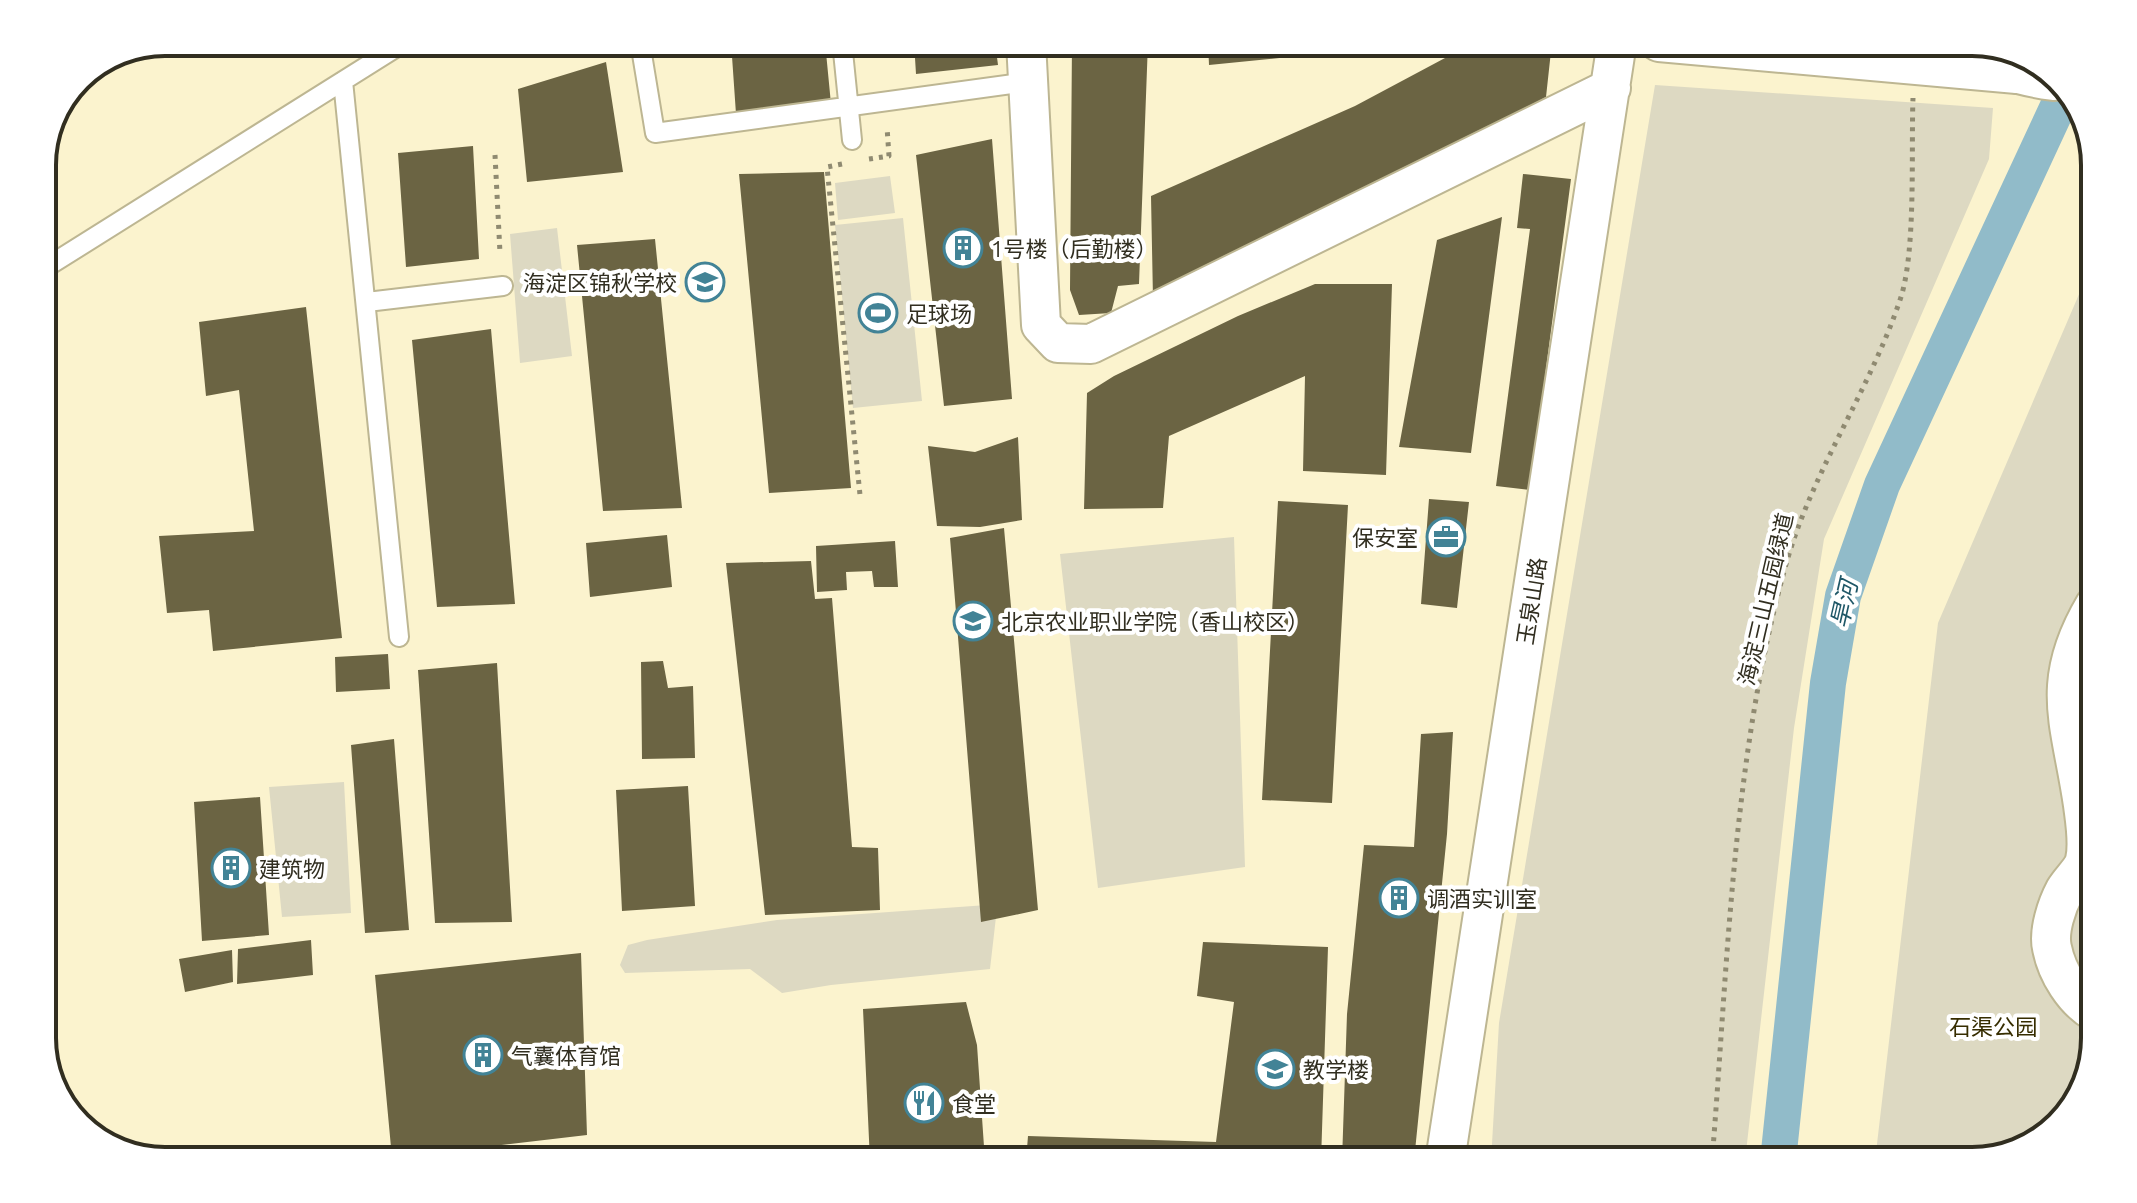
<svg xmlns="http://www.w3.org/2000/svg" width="2137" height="1203" font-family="Ubuntu,'Noto Sans SC',sans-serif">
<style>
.green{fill:#ddd9c2}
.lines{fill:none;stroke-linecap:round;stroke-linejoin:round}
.canal{stroke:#91bbc9;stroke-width:36}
.building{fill:#6b6443}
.service-casing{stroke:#bdb692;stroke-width:22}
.minor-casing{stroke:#bdb692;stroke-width:42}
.tertiary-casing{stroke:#bdb692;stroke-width:48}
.path{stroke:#8f8a71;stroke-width:5;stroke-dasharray:4 6;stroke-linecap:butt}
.service{stroke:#fff;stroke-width:18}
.minor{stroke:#fff;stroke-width:38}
.tertiary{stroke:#fff;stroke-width:44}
.labels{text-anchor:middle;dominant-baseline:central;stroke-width:8;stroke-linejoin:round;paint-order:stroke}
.poi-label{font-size:22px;fill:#312e20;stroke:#fff;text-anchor:start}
.street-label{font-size:22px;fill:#312e20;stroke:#fff}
.park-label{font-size:22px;fill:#362d00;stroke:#fff}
.water-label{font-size:24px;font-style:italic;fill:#1f5767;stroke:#fff}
.rim{fill:none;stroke:#312e20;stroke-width:4}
</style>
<rect width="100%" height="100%" fill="#fbf3ce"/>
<path class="green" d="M1655 85 1993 108 1989 159 1824 539 1794 728 1745 1161H1491L1499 1023Z
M890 176 895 213 838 220 835 183Z
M903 218 922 401 853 408 835 225Z
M557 228 572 356 520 363 510 234Z
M2095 257V1038L2079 1099 2034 1144 1972 1161H1875L1938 623Z
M1234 537 1245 867 1098 888 1060 554Z
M344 782 351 913 282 917 269 787Z
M987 905 996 917 990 969 831 985 782 993 750 969 625 973 620 965 628 945 647 940 777 920Z"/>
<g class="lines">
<path class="canal" d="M1778 1161 1828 683 1843 596 1882 485 2066 89"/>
</g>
<path class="building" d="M731 42H825L831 104 736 114Z
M914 42H995L998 65 916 74Z
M1072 42H1148L1139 284 1118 286 1111 313 1079 315 1070 290Z
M1208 42H1290L1289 57 1209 65Z
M1475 42H1552L1546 97 1401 176 1153 299 1151 196 1355 106Z
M606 62 623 172 527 182 518 89Z
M992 139 1012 399 944 406 916 155Z
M473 146 479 259 406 267 398 153Z
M824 172 851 488 769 493 739 174Z
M1523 174 1571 179 1530 490 1496 486 1530 229 1517 228Z
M1502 217 1471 453 1399 447 1437 240Z
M655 239 682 508 603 511 577 245Z
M1315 284H1392L1386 475 1303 471 1305 376 1169 436 1163 508 1084 509 1087 393 1114 376 1238 316Z
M306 307 342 638 213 651 209 610 167 613 159 536 254 531 239 390 206 396 199 322Z
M491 329 515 604 437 607 412 340Z
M1018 437 1022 520 980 527 937 526 928 446 975 452Z
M1429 499 1469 502 1457 608 1421 604Z
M1278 501 1348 505 1332 803 1262 800Z
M1004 528 1038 910 981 922 950 538Z
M667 535 672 587 590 597 586 543Z
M895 541 898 587H874L872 571 846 572 847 590 817 592 816 546Z
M811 561 815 599 832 598 852 847 878 848 880 910 765 915 726 563Z
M388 654 390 689 336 692 335 657Z
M663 661 668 688 693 686 695 758 642 759 641 662Z
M497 663 512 922 435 923 418 670Z
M1453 732 1447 834 1414 1161H1342L1347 1014 1364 845 1414 847 1421 734Z
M394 739 409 930 365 933 351 745Z
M688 786 695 906 622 911 616 790Z
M260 797 269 935 202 941 194 802Z
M311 940 313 975 237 984 238 949Z
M1203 942 1328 947 1321 1161H1026L1028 1136 1216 1142 1234 1002 1197 996Z
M232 950 233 982 185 992 179 959Z
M581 953 587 1135 392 1158 375 975Z
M966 1002 977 1045 985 1161H870L863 1009Z"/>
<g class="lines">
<g class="service-casing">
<path id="service" d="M640 42 655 133 1027 82
M842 42 852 140
M343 81 399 637
M42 270 405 42
M367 302 503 286"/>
</g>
<g class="minor-casing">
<path id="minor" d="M1026 42 1041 325 1058 343 1091 344 1611 88
M1659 42 2017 74
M2095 605C2048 684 2071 722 2083 805 2085 821 2089 843 2085 860 2083 870 2071 880 2065 890 2057 905 2048 931 2052 948 2057 973 2074 1000 2095 1012
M1445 1161 1617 42"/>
</g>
<g class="tertiary-casing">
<path id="tertiary" d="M1970 42C1990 66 2024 74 2054 78"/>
</g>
<path class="path" d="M495 155 500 253
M869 159 889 156 887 127
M842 164 827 167 860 495
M1712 1161C1728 964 1732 760 1785 568 1811 472 1870 391 1901 297 1916 249 1911 151 1913 98"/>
<use href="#service" class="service"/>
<use href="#minor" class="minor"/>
<use href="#tertiary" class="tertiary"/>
</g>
<defs>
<g id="building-ring" transform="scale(2)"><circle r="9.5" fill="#fff" stroke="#428396" stroke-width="1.5"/><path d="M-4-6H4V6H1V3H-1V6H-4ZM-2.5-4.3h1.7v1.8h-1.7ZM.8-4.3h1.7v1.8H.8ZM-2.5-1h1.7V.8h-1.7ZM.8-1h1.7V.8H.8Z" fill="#428396"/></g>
<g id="school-ring" transform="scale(2)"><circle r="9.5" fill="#fff" stroke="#428396" stroke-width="1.5"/><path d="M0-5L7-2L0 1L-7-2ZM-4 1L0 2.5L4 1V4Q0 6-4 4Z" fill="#428396"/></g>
<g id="stadium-ring" transform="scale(2)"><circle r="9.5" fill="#fff" stroke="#428396" stroke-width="1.5"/><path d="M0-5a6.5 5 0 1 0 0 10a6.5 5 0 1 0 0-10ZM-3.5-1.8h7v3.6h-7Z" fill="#428396"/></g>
<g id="office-ring" transform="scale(2)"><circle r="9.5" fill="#fff" stroke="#428396" stroke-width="1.5"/><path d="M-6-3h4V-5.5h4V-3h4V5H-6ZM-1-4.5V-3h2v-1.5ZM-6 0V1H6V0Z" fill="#428396"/></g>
<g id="restaurant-ring" transform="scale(2)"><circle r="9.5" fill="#fff" stroke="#428396" stroke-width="1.5"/><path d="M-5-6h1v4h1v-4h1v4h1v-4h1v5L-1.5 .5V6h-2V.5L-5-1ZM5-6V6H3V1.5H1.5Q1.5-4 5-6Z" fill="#428396"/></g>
</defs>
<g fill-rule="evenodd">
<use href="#building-ring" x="963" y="248"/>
<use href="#school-ring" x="705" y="282"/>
<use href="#stadium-ring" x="878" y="313"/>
<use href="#office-ring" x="1446" y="537"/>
<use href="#school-ring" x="973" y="621"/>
<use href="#building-ring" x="231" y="868"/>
<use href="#building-ring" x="1399" y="898"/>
<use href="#building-ring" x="483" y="1055"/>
<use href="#school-ring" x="1275" y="1069"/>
<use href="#restaurant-ring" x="924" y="1103"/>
</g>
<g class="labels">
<g class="poi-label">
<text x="991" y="248">1号楼（后勤楼）</text>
<text x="677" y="282" text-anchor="end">海淀区锦秋学校</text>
<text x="906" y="313">足球场</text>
<text x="1418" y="537" text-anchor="end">保安室</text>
<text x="1001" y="621">北京农业职业学院（香山校区）</text>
<text x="259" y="868">建筑物</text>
<text x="1427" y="898">调酒实训室</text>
<text x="511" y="1055">气囊体育馆</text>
<text x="1303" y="1069">教学楼</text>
<text x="952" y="1103">食堂</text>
</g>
<g class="street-label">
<text transform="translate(1765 599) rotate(-77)">海淀三山五园绿道</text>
<text transform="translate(1531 601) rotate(-81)">玉泉山路</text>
</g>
<g class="park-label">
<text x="1993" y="1026">石渠公园</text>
</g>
<g class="water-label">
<text transform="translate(1844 604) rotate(-77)">旱河</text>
</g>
</g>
<path d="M0 0H2137V1203H0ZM165 56H1972A109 109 0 0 1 2081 165V1038A109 109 0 0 1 1972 1147H165A109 109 0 0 1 56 1038V165A109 109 0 0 1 165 56Z" fill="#fff" fill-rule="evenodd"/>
<path class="rim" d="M165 56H1972A109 109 0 0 1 2081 165V1038A109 109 0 0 1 1972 1147H165A109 109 0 0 1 56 1038V165A109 109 0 0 1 165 56Z"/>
</svg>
